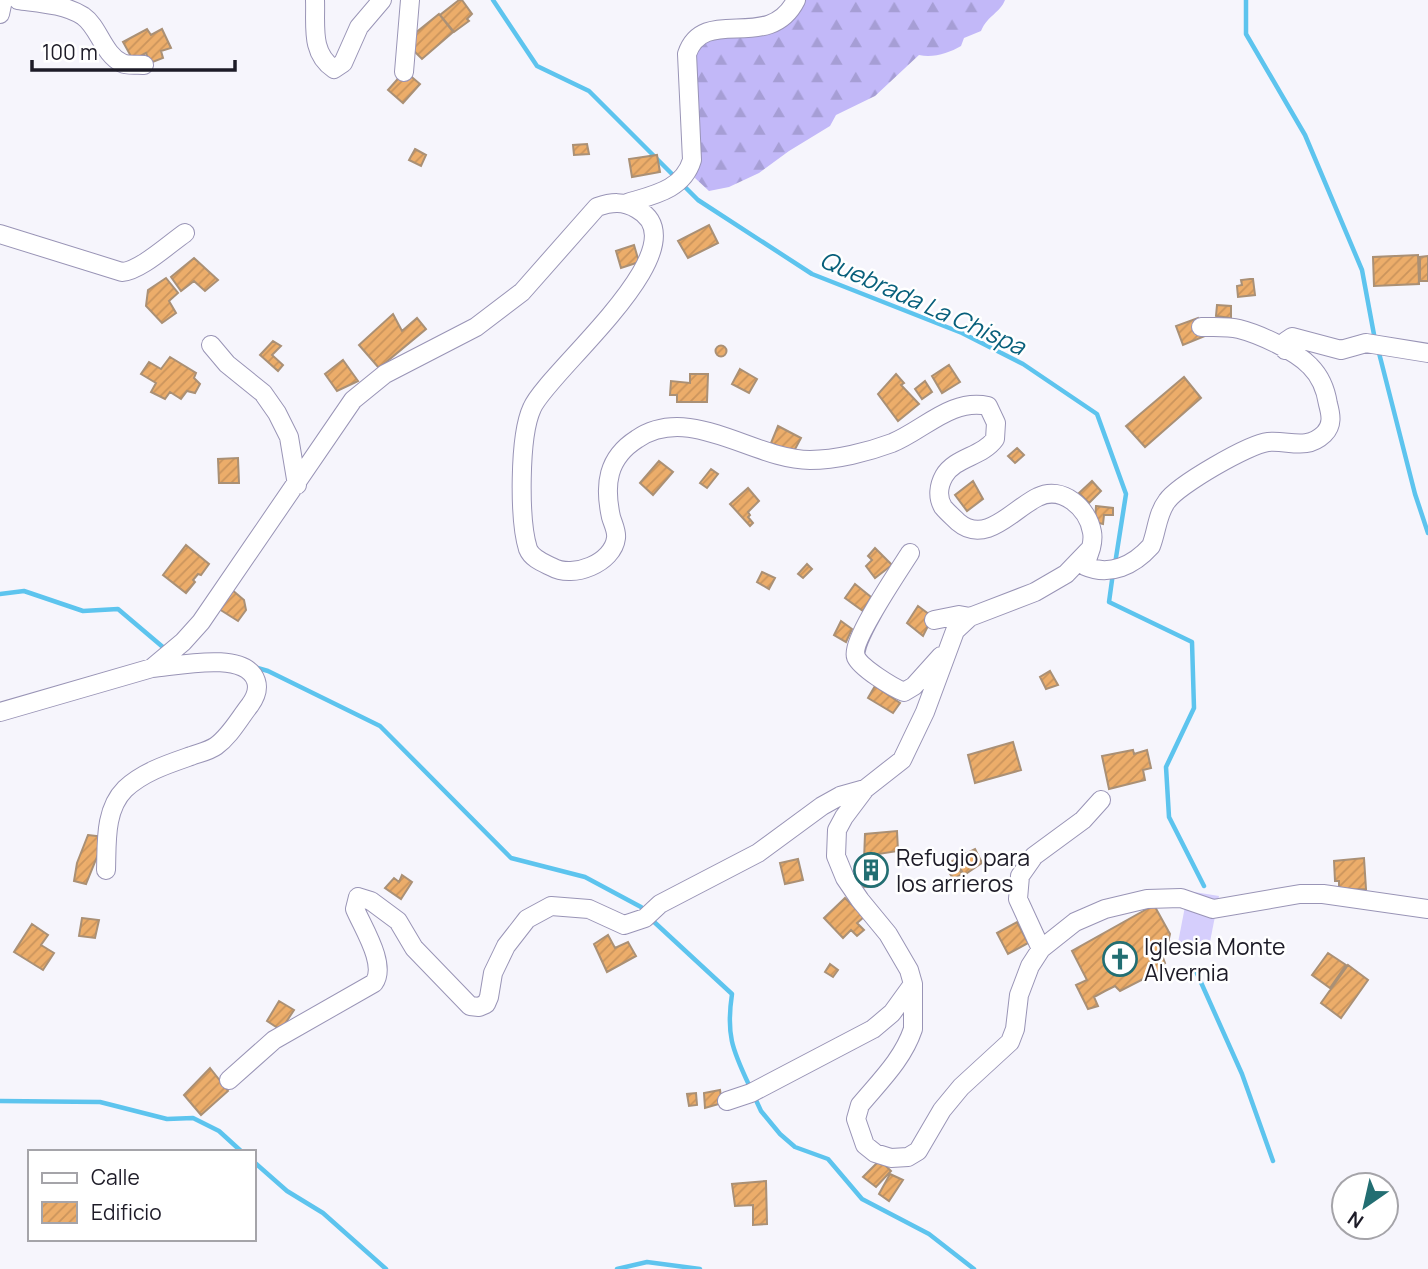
<svg xmlns="http://www.w3.org/2000/svg" width="1428" height="1269" font-family="Manrope,sans-serif">
<style>
.forest{fill:url(#forest-firs)}
.green{fill:#d5cefc}
.lines{fill:none;stroke-linecap:round;stroke-linejoin:round}
.stream{stroke:#5dc4ee;stroke-width:4.5}
.building{fill:url(#building-hatch);stroke:#aa9075;stroke-width:2}
.minor-casing{stroke:#9994b6;stroke-width:20}
.minor{stroke:#fff;stroke-width:18}
.labels{text-anchor:middle;dominant-baseline:central;stroke-width:5;stroke-linejoin:round;paint-order:stroke}
.poi-label{font-size:23px;fill:#1d1b27;stroke:#fff;text-anchor:start}
.water-label{font-size:24px;font-style:italic;fill:#075f7b;stroke:#fff}
</style>
<defs>
<pattern id="forest-firs" width="22" height="20" patternUnits="userSpaceOnUse" patternTransform="scale(1.75)"><rect width="22" height="20" fill="#c2b8f8"/><path d="M5 1l3.5 6h-7zM16 11l3.5 6h-7z" fill="#a69ed5"/></pattern>
<pattern id="building-hatch" width="6" height="6" patternUnits="userSpaceOnUse" patternTransform="scale(1.75)"><rect width="6" height="6" fill="#ecad6a"/><path d="M-1 1l2-2M0 6l6-6M5 7l2-2" fill="none" stroke="#ca945c"/></pattern>
</defs>
<rect width="100%" height="100%" fill="#f6f5fc"/>
<path class="forest" d="M803 0H1005C1000 13 988 15 981 31L964 38 961 46C949 53 934 58 919 55L875 96 836 115 830 126 789 151 759 173 729 187 709 191 695 178 698 163 691 63 708 36 757 35Z"/>
<path class="green" d="M1188 891 1219 896 1208 952 1177 948Z"/>
<g class="lines">
<path class="stream" d="M493 0 537 66 589 91 677 179
M1246 0V34L1305 135 1362 270 1375 340
M683 185 698 200 812 274 962 333 1023 364 1097 414 1126 494 1115 564
M1378 349 1415 494 1428 533
M1113 573 1109 602 1192 642 1194 708 1166 767 1169 817 1204 886
M0 594 24 591 83 611 118 609 164 648
M254 667 268 671 380 726 511 858 585 877 641 907
M652 920 732 994C726 1034 732 1049 749 1085
M1195 969 1242 1074 1273 1161
M755 1098 761 1111 780 1134 795 1147 828 1159 862 1199 929 1234 974 1269
M0 1101 100 1102 167 1119 193 1118 219 1131 242 1152
M254 1162 287 1191 323 1213 386 1269
M617 1269 647 1262 700 1269"/>
</g>
<path class="building" d="M459 0H462L472 14 467 19 469 21 454 32 440 15Z
M439 14 453 32 422 59 410 47 408 39Z
M147 29 151 35 162 29 171 48 161 51 163 58 150 63 146 53 133 60 123 42Z
M403 73H407L420 84 403 103 388 90Z
M587 144 589 154 574 155 573 145Z
M415 149 426 155 421 166 409 160Z
M657 155 660 172 632 177 629 159Z
M709 225 718 243 688 258 678 241Z
M634 245 639 262 621 268 616 251Z
M1418 255 1419 284 1374 286 1373 257Z
M1428 256V281H1420V257Z
M194 258 218 280 205 291 194 281 181 291 171 277Z
M166 278 178 293 169 301 176 313 162 323 146 306 148 290Z
M1250 279H1253L1255 295 1238 297 1237 286 1242 285 1241 280Z
M1217 305 1231 306V318L1216 316Z
M393 314 402 331 417 318 426 329 379 368 359 345Z
M1198 318 1205 336 1183 345 1176 326Z
M273 341 281 346 272 355 283 365 278 371 260 355Z
M715.5 351a5.5 5.5 0 1 1 11 0a5.5 5.5 0 1 1-11 0Z
M170 357 196 373 194 378 200 384 195 393 187 391 181 399 170 392 165 399 151 392 156 383 141 374 149 362 161 369Z
M343 360 358 381 337 391 325 374Z
M949 365 960 382 942 393 932 376Z
M740 369 757 379 749 393 732 384Z
M690 374H708L707 402H677V395H670L671 381 690 383Z
M896 374 904 383 901 385 919 404 898 421 878 394Z
M1184 377 1201 398 1145 447 1126 426Z
M925 381 932 392 922 399 915 389Z
M778 426 801 438 793 453 771 443Z
M1017 448 1024 455 1015 463 1008 456Z
M238 458 239 483H219L218 459Z
M659 461 673 472 653 495 640 483Z
M711 469 718 474 707 488 700 483Z
M973 481 983 499 967 511 955 495Z
M1092 481 1101 491 1089 503 1079 493Z
M748 488 759 501 748 512 750 515 748 517 753 523 750 526 730 504Z
M1096 506 1113 508V515H1104L1103 524 1095 522Z
M186 545 209 564 201 575 198 574 193 580 195 582 186 593 163 575Z
M875 548 892 565 875 578 866 566 872 560 868 556Z
M807 564 812 569 803 578 798 574Z
M762 572 775 578 769 589 757 582Z
M855 584 871 597 863 611 845 598Z
M231 589 244 600 246 610 238 621 219 609Z
M918 606 930 615 928 626 923 636 907 623Z
M841 621 852 629 846 642 834 635Z
M1050 671 1058 685 1046 689 1040 677Z
M875 686 900 703 893 713 868 698Z
M1013 742 1021 770 975 783 968 755Z
M1133 750 1134 754 1147 750 1151 768 1143 770 1145 780 1109 789 1102 756Z
M897 831 898 851 878 854 877 886 863 887 865 834Z
M88 835 105 837 86 884 74 881 77 863Z
M975 849 982 863 964 875 955 859Z
M1364 858 1366 889 1339 890V881H1335L1334 861Z
M798 859 803 880 785 884 780 863Z
M954 860 962 874 953 879 945 865Z
M402 875 412 882 401 899 385 888 394 878 399 882Z
M845 898 864 917 857 923 864 930 857 936 851 930 843 938 824 918Z
M1154 905 1170 934 1166 952 1162 955 1165 963 1160 966 1161 970 1120 991 1115 986 1105 991 1094 997 1098 1006 1088 1009 1076 985 1087 980 1072 951Z
M82 918 99 920 95 938 79 936Z
M1017 922 1028 943 1008 954 997 933Z
M32 924 48 935 41 945 54 953 43 970 14 952Z
M608 935 615 948 628 942 636 956 607 972 594 944Z
M1328 953 1346 965 1330 988 1312 975Z
M830 964 838 970 833 977 825 972Z
M1348 965 1368 980 1341 1018 1321 1003Z
M279 1001 294 1010 281 1030 267 1021Z
M210 1068 228 1091 201 1115 184 1095Z
M720 1090 722 1103 705 1108 704 1093Z
M696 1093 697 1105 689 1106 687 1094Z
M880 1160 891 1171 876 1187 863 1177Z
M890 1174 903 1180 889 1201 879 1194Z
M766 1181 767 1224 753 1225V1205L735 1206 732 1184Z"/>
<g class="lines">
<g class="minor-casing">
<path id="minor" d="M18 0C39 3 64 4 83 16 99 27 103 54 122 63 128 66 137 64 144 65
M315 0C316 25 310 53 334 69L343 63 359 27 382 0
M0 14 3 0
M404 72 410 0
M627 203C653 195 683 190 692 160L687 54C704 4 769 54 796 0
M0 234 122 272C140 271 169 244 185 233
M211 345 227 364 263 393 277 413 289 437 297 485
M1285 350 1286 341 1292 337 1341 350 1366 343 1428 353
M1091 548 1085 566C1110 577 1134 565 1151 546 1157 531 1157 514 1167 501 1178 485 1249 444 1268 442 1289 440 1306 451 1324 434 1333 425 1331 415 1328 404 1326 391 1320 376 1310 366 1296 351 1259 334 1239 329 1228 326 1213 327 1201 327
M910 553C900 569 850 642 856 657 861 668 892 687 904 692L914 686 941 656
M934 620 959 615 970 617
M0 712 152 668 183 642 201 622 353 400 385 374 476 327 522 292 597 207C612 202 623 201 637 209 705 246 547 372 532 408 519 436 519 520 528 549 532 559 544 563 552 567 573 579 613 563 616 538 617 531 613 524 611 517 604 485 607 458 637 439 690 403 754 460 810 460 836 460 868 452 892 443 924 430 951 398 988 406L996 423 995 439C982 457 955 457 944 476 939 485 937 497 943 507 947 512 953 517 958 522 986 546 1014 508 1038 497 1062 485 1088 508 1092 532 1093 537 1092 544 1091 548L1066 574 1035 592 970 617 955 631 925 712 902 760 865 789 844 817 837 830 836 856 845 878 860 900 888 934 909 970 913 984V1029C903 1059 880 1081 860 1105L856 1119 865 1145 875 1153 891 1158 908 1157 918 1151 942 1110 961 1087 1010 1042 1015 1029 1019 995 1030 966 1041 949 1075 922 1105 909 1147 899 1181 898 1213 909 1300 894H1323L1428 909
M106 870C107 844 104 810 125 789 143 772 168 764 191 756 199 753 209 751 216 746 230 736 239 719 250 705 255 698 259 690 256 681 246 650 177 666 152 668
M1041 949 1018 899 1020 876 1034 856 1083 820 1101 800
M229 1080 274 1040 374 983C387 965 363 928 355 909L358 897 371 901 398 921 414 948 470 1006 479 1007 486 1004 489 997 493 973 506 946 527 919 551 906 589 909 624 925 645 918 660 904 758 853 822 806 840 796 865 789
M727 1101 751 1093 873 1029 892 1013 913 984"/>
</g>
<use href="#minor" class="minor"/>
</g>
<defs>
<g id="building-ring" transform="scale(1.75)"><circle r="9.5" fill="#fff" stroke="#226e72" stroke-width="1.5"/><path d="M-4-6H4V6H1V3H-1V6H-4ZM-2.5-4.3h1.7v1.8h-1.7ZM.8-4.3h1.7v1.8H.8ZM-2.5-1h1.7V.8h-1.7ZM.8-1h1.7V.8H.8Z" fill="#226e72"/></g>
<g id="church-ring" transform="scale(1.75)"><circle r="9.5" fill="#fff" stroke="#226e72" stroke-width="1.5"/><path d="M-1.2-6h2.4v3.5h3.3v2.4h-3.3V6h-2.4V-.1h-3.3v-2.4h3.3Z" fill="#226e72"/></g>
</defs>
<g fill-rule="evenodd">
<use href="#building-ring" x="871" y="870"/>
<use href="#church-ring" x="1120" y="959"/>
</g>
<g class="labels">
<g class="poi-label">
<text x="896" y="857">Refugio para<tspan x="896" dy="26">los arrieros</tspan></text>
<text x="1144" y="946">Iglesia Monte<tspan x="1144" dy="26">Alvernia</tspan></text>
</g>
<g class="water-label">
<text transform="translate(923 302) rotate(24)">Quebrada La Chispa</text>
</g>
</g>
<rect x="28" y="1150" width="228" height="91" fill="#ffffff" stroke="#a5a4a9" stroke-width="2"/>
<rect x="42" y="1173" width="35" height="10" fill="#ffffff" stroke="#a5a4a9" stroke-width="2"/>
<text x="91" y="1185" font-size="21" fill="#1d1b27">Calle</text>
<rect x="42" y="1202" width="35" height="21" fill="url(#building-hatch)" stroke="#a5a4a9" stroke-width="2"/>
<text x="91" y="1220" font-size="21" fill="#1d1b27">Edificio</text>
<g transform="translate(1365 1206) rotate(214)"><circle r="33" fill="#ffffff" stroke="#a5a4a9" stroke-width="2"/>
<path d="M0-5L12 26L0 18L-12 26Z" fill="#226e72"/>
<text y="-10" font-size="19" font-weight="bold" text-anchor="middle" fill="#1d1b27">N</text>
</g>
<path d="M32 60v10h203v-10" fill="none" stroke="#1d1b27" stroke-width="3.5"/>
<text x="42" y="60" font-size="21" fill="#1d1b27" stroke="#ffffff" stroke-width="5" paint-order="stroke">100 m</text>
</svg>
